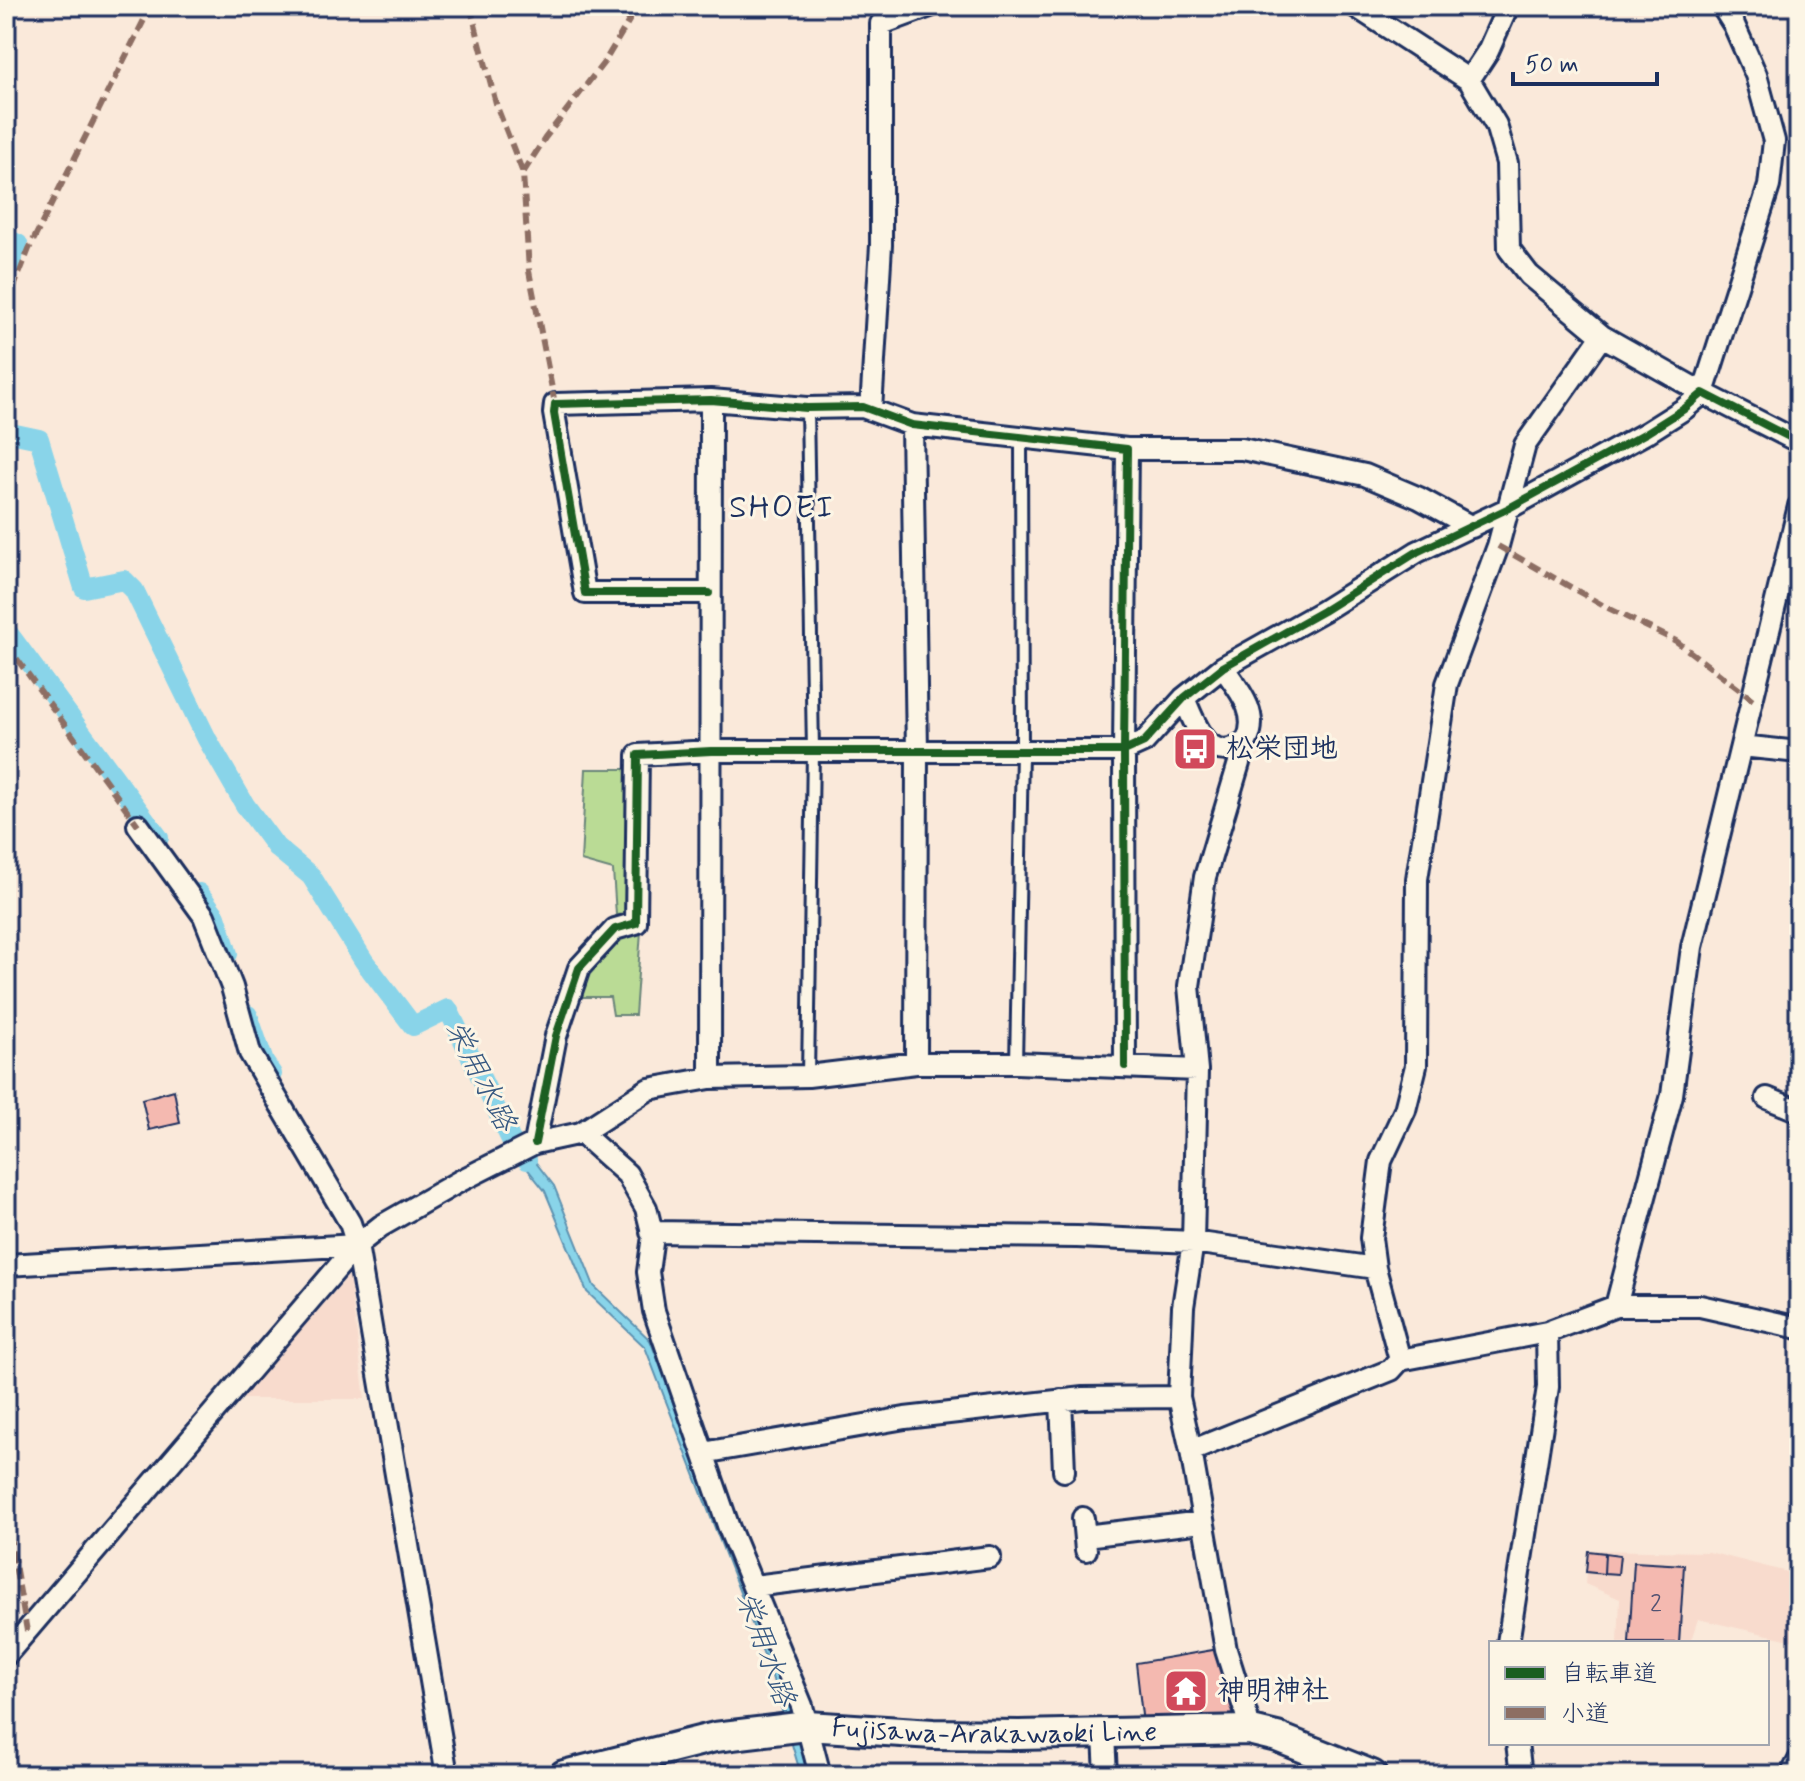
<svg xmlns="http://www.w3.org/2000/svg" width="1805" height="1781" font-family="Mynerve,'Klee One',sans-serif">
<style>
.built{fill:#f8dbcd}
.green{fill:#badb95;stroke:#6a857a;stroke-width:2}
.water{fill:#89d4e9;stroke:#5d92b1;stroke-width:2}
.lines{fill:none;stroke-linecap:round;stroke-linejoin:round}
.canal{stroke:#89d4e9;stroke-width:20}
.building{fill:#f4b9b0;stroke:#1b2f5e;stroke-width:2}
.service-casing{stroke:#1b2f5e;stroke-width:16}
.minor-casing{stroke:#1b2f5e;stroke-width:26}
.secondary-casing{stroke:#1b2f5e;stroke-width:34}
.service{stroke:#fcf5e5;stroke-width:10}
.minor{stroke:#fcf5e5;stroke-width:20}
.secondary{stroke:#fcf5e5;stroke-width:28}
.quiet{stroke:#8d6e63;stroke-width:6;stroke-dasharray:12 6;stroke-linecap:butt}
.cycleway-casing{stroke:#fcf5e5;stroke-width:13}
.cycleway{stroke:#1b5e20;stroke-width:8}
.labels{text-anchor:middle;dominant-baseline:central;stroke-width:6;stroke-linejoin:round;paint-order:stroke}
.number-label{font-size:24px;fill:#515272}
.poi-label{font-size:28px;font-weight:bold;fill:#1b2f5e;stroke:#fcf5e5;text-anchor:start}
.street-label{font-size:28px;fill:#1b2f5e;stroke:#fcf5e5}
.water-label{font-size:30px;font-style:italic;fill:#365881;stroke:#fcf5e5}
.quarter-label{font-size:32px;letter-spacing:2px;fill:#1b2f5e;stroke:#fcf5e5}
</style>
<rect width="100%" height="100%" fill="#fae9da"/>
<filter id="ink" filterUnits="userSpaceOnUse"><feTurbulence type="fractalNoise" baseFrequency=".0125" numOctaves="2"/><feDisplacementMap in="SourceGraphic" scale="16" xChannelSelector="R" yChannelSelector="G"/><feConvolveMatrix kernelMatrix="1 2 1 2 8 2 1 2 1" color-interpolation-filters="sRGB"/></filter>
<g filter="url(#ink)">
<path class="built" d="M349 1275 365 1399H241Z
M1588 1550 1709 1552 1799 1575V1642L1698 1619 1690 1643H1618L1620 1599 1585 1584Z"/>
<path class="green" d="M586 769H628L630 914 616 915 613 870 581 861Z
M641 931 635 1015H613L610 997H581L588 968 620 934Z"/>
<path class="water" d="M516 1137 554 1186 594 1286 650 1340 780 1670 811 1775H801L771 1673 645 1347 587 1292 545 1191 506 1142Z"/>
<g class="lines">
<path class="canal" d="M6 239 18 244 6 272
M6 432 39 439 84 588 124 580 134 590 207 739 245 805 276 847 311 876 364 961 413 1026 448 1009 511 1140 527 1160
M6 630 159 838
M199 893 216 916 228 954
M248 1015 264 1062 272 1074"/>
</g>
<path class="building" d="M174 1090 180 1123 149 1130 142 1099Z
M1588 1551 1605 1553 1604 1574 1586 1572Z
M1605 1553 1620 1555 1618 1574 1604 1573Z
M1634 1562 1684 1565 1679 1643H1629Z
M1219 1649 1242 1719 1143 1724 1136 1663Z"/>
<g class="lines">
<g class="service-casing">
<path id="service" d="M807 408 813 751 808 1076
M1016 1063 1022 752 1021 439"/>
</g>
<g class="minor-casing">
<path id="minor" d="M1355 6 1469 80 1496 125 1507 163 1509 249 1529 275 1602 336 1703 393 1769 186 1774 141 1756 75 1734 25 1722 6
M1469 80 1488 51 1508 6
M871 410 881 245V24L930 6
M912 425 917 752 916 1063
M1127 449H1242L1365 475 1419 498 1472 527
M1799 506 1741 746 1799 752
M709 593H585L554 413 555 404 711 400 807 408 863 407 912 425 1127 449 1124 751 1125 1066
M1184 698C1196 726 1209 769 1247 740 1260 713 1238 689 1223 667
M1239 746V763L1205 877 1189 986 1197 1070 1193 1242 1183 1307 1179 1397 1191 1451 1226 1650 1247 1717 1248 1730
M138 825 204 916 232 987 250 1053 350 1223 357 1245 447 1775
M710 1078 711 400
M1767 1098 1799 1111
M581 1133 627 1174 646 1208 653 1236 648 1272 654 1311 729 1528 802 1706 820 1775
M535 1143 556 1036 579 968 615 929 636 923 638 755 711 751H1124L1144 742 1184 698 1223 667 1323 611 1417 552 1509 508 1646 433 1684 409 1703 393 1799 442
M651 1232 1077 1237 1193 1242 1375 1268
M6 1265 357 1245
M1616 1306 1672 1095 1692 947 1741 746
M1400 1360 1375 1268 1371 1238 1381 1161 1405 1110 1416 1066 1417 879 1447 684 1498 546 1525 445 1602 336
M1061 1400 1064 1471
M1191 1451 1391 1370 1400 1360 1547 1332 1616 1306H1700L1799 1328
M703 1453 905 1418 1083 1398 1179 1397
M1083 1518 1086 1550
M1085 1536 1202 1522
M753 1586 990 1557
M1508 1643 1548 1387 1547 1332
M6 1655 357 1245 381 1226 460 1181 535 1143 581 1133 649 1089 710 1078 808 1076 916 1063H1016L1197 1070
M1104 1735 1106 1775
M1517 1743 1521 1775
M1791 1775 1799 1760"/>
</g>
<g class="secondary-casing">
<g id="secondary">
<path id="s1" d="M564 1775 715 1737 807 1726 933 1734 1019 1735 1248 1730 1277 1737 1372 1775"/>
</g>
</g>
<use href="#service" class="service"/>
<use href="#minor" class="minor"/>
<use href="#secondary" class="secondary"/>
<path class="quiet" d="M470 6 497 107 523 173
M6 307 29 249 151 6
M555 404 529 271 523 173 545 138 605 61 630 19 632 6
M1498 546 1604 606 1676 641 1753 700
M6 644 138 825
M6 1515 27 1631"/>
<g class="cycleway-casing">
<path id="cycleway" d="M709 593H585L554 413 555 404 711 400 807 408 863 407 912 425 1127 449 1124 751 1125 1066
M535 1143 556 1036 579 968 615 929 636 923 638 755 711 751H1124L1144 742 1184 698 1223 667 1323 611 1417 552 1509 508 1646 433 1684 409 1703 393 1799 442"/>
</g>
<use href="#cycleway" class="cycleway"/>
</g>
</g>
<defs>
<g id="bus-square" transform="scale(2.3)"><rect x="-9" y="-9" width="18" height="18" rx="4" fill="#d1495b" stroke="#fcf5e5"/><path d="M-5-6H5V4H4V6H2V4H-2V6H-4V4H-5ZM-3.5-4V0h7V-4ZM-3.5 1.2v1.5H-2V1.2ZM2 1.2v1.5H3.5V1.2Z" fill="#fff"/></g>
<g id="temple-square" transform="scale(2.3)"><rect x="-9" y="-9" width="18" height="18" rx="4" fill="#d1495b" stroke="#fcf5e5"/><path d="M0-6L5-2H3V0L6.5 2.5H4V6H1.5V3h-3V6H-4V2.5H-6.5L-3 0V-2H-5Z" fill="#fff"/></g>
</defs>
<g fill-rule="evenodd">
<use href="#bus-square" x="1195" y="749"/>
<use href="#temple-square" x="1186" y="1691"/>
</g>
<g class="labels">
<g class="number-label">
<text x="1656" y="1604">2</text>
</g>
<g class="poi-label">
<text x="1226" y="749">松栄団地</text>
<text x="1217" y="1691">神明神社</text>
</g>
<g class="street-label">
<text stroke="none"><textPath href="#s1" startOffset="436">Fujisawa-Arakawaoki Line</textPath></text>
</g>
<g class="water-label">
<text transform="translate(480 1076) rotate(63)">栄用水路</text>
<text transform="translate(765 1649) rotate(70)">栄用水路</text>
</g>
<g class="quarter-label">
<text x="782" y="508">SHOEI</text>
</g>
</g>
<rect width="1805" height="1781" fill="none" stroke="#fcf5e5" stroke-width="32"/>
<rect x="16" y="16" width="1773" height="1749" fill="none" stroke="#1b2f5e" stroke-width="3" filter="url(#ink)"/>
<rect x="1489" y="1641" width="280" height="104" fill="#fcf5e5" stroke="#a2a6af" stroke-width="2"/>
<rect x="1505" y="1667" width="40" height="12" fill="#1b5e20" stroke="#a2a6af" stroke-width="2"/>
<text x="1561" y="1681" font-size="24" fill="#1b2f5e">自転車道</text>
<rect x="1505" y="1707" width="40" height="12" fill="#8d6e63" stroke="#a2a6af" stroke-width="2"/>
<text x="1561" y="1721" font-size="24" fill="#1b2f5e">小道</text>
<path d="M1513 72v12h144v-12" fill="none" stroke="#1b2f5e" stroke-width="4"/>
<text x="1525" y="72" font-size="24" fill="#1b2f5e" stroke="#fcf5e5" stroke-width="6" paint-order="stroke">50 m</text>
</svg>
